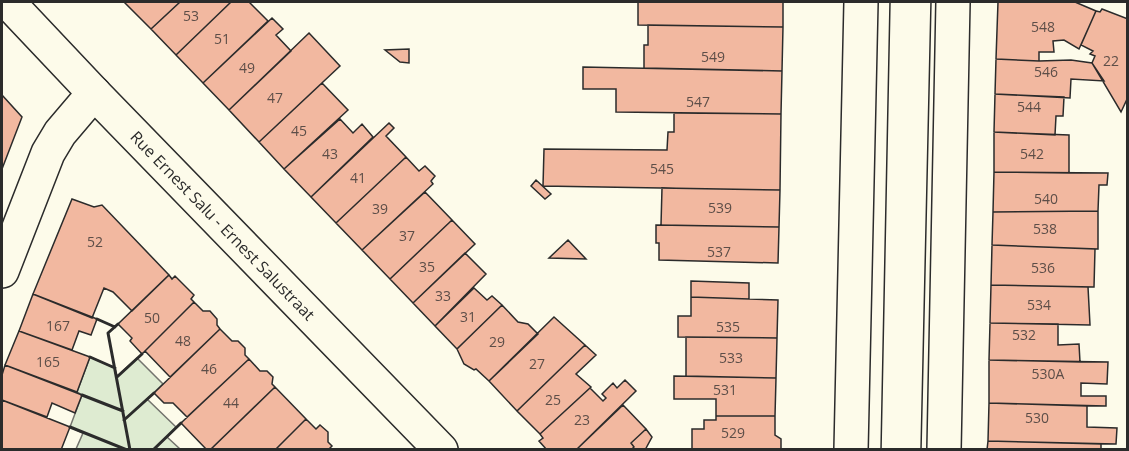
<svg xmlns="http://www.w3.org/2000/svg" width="1129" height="451" font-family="'Open Sans',sans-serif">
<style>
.green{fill:#deebd1;stroke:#74746e;stroke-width:1.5}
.building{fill:#f2b8a0;stroke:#2b2b2b;stroke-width:1.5}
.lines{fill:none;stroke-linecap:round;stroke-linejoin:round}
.minor-casing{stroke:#2b2b2b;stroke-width:36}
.major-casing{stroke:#2b2b2b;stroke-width:36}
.minor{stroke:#fdfbea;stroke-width:33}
.major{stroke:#fdfbea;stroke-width:33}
.tram{stroke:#2b2b2b;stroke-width:1.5}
.wall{stroke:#2b2b2b;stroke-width:3}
.labels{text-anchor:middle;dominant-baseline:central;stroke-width:4.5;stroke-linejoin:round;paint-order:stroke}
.number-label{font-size:14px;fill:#5d4e48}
.street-label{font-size:16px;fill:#2b2b2b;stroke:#fdfbea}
</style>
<rect width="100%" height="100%" fill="#fdfbea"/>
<path class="green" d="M90 357 115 368 117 376 137 358 163 384 147 399 176 427 167 437 180 449H76L83 433 70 427 82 395 77 392Z"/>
<path class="building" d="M124 2H180L151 29Z
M180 2H231L176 55 151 29Z
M231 2H249L268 21 203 83 176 55Z
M638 2H783V27L638 25Z
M998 2H1075L1096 11 1079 49 1064 40 1053 41 1054 52H1039V61L996 59Z
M1102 9 1128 19V97L1121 112 1092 63 1095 56 1090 54 1093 51 1081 45 1096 11 1100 12Z
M272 18 283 29 276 35 291 51 229 110 203 83Z
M648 25 783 27 782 71 644 68V45H648Z
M309 33 340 66 259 142 229 110Z
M409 49V63L400 62 385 50Z
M996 59 1039 61 1071 60 1092 63 1104 81 1071 79 1070 98 995 94Z
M583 67 782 71 781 114 616 112V89H583Z
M322 83 348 110 284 169 259 142Z
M995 94 1064 97 1063 116H1056L1055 135 994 132Z
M2 95 22 117 2 169Z
M674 113 781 114 780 190 543 186 544 149 667 150 668 132H674Z
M340 119 353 133 362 124 373 137 311 197 284 169Z
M389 123 394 128 386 136 406 157 336 223 311 197Z
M994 132 1069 135V173L994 172Z
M406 157 419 171 425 166 435 176 431 181 433 184 362 250 336 223Z
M994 172 1108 173 1107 185H1099L1098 211 993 212Z
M536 180 551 194 545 199 531 186Z
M662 188 780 190 779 227 661 225Z
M425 192 452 220 390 279 362 250Z
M72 199 94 207 102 205 169 275 132 311 113 292 104 288 92 318 33 294Z
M1098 211V249L992 245 993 212Z
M452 220 475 244 413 303 390 279Z
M656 225 779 227 778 263 659 260V243H656Z
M568 240 586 259 549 258Z
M992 245 1095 249 1094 287 991 285Z
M465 253 486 274 435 326 413 303Z
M169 275 172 279 175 276 194 295 191 299 194 302 142 354 130 341 132 338 118 324Z
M691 281 749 283V299L691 297Z
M991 285 1088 287 1090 325 990 323Z
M474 288 487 300 492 296 502 305 457 349 435 326Z
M33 294 97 319 91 335 79 331 72 350 19 331Z
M691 297 778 300 777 338 678 337V316H691Z
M194 302 203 311H210L217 319V325L220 329 170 377 145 351Z
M502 305 518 322 528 324 538 334 489 381 476 369 474 370 464 364 457 349Z
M554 317 585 345 517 411 489 381Z
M990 323 1058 324V345L1079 344 1080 362 989 360Z
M220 329 232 341H238L245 348V355L249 359 187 417 173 403H164L154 393Z
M19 331 90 357 77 392 5 365Z
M686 337 777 338 776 378 686 376Z
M585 345 596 355 576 374 591 387 540 434 517 411Z
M249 359 260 371H267L273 377 272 384 275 387 210 450H207L181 423Z
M989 360 1108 362 1107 384 1081 383V396H1106V406L989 403Z
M5 365 82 395 75 413 52 403 47 417 2 400V375Z
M674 376 776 378 775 416H716V399H674Z
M625 380 636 391 576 450H547L539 441 543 438 540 434 590 388 603 401 606 398 602 394 613 383 617 388Z
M275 387 306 419 275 450H210Z
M2 400 70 427 61 450H2Z
M989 403 1087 406V427L1117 428 1116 444 988 441Z
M623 405 646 429 631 443 634 447 631 450H576Z
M716 416H775V435L781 439V450H692V429H704V420H716Z
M306 419 316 429 320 425 328 432V442L332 446 328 450H275Z
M646 429 652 437 645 450H631L634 447 631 443Z
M988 441 1101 444V450H987Z"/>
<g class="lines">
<g class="minor-casing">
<g id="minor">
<path id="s1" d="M8 2 94 93 441 450"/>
<path d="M2 271 48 153 60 133 94 93"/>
</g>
</g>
<g class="major-casing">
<path id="major" d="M851 450 861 2
M944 450 953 2"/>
</g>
<use href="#minor" class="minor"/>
<use href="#major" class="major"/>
<path class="tram" d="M881 450 890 2
M921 450 931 2"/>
<path class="wall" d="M97 319 115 327
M118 324 108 333 130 450
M90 357 115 368
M117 377 142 354
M82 395 123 411
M124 420 154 393
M70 427 127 450
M153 450 181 423"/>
</g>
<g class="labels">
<g class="number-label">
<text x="191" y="15">53</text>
<text x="1043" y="26">548</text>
<text x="222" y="38">51</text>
<text x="713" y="56">549</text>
<text x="1111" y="60">22</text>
<text x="247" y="67">49</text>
<text x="1046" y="71">546</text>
<text x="275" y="97">47</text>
<text x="698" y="101">547</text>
<text x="1029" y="106">544</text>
<text x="299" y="130">45</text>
<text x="330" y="153">43</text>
<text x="1032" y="153">542</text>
<text x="662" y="168">545</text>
<text x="358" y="177">41</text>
<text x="1046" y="198">540</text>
<text x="720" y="207">539</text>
<text x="380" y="208">39</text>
<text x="1045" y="228">538</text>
<text x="407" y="235">37</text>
<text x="95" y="241">52</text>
<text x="719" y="251">537</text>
<text x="427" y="266">35</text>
<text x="1043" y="267">536</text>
<text x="443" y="295">33</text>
<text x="1039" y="304">534</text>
<text x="468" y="316">31</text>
<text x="152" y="317">50</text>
<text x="58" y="325">167</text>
<text x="728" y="326">535</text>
<text x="1024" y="334">532</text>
<text x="183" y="340">48</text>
<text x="497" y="341">29</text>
<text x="731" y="357">533</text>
<text x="48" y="361">165</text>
<text x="537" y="363">27</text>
<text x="209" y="368">46</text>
<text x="1048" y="373">530A</text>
<text x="725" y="389">531</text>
<text x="553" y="399">25</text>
<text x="231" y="402">44</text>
<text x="1037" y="417">530</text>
<text x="582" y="419">23</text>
<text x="733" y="432">529</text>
</g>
<g class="street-label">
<text stroke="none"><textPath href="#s1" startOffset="310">Rue Ernest Salu - Ernest Salustraat</textPath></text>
</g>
</g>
<rect width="1129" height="451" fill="none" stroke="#2b2b2b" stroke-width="6"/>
</svg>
